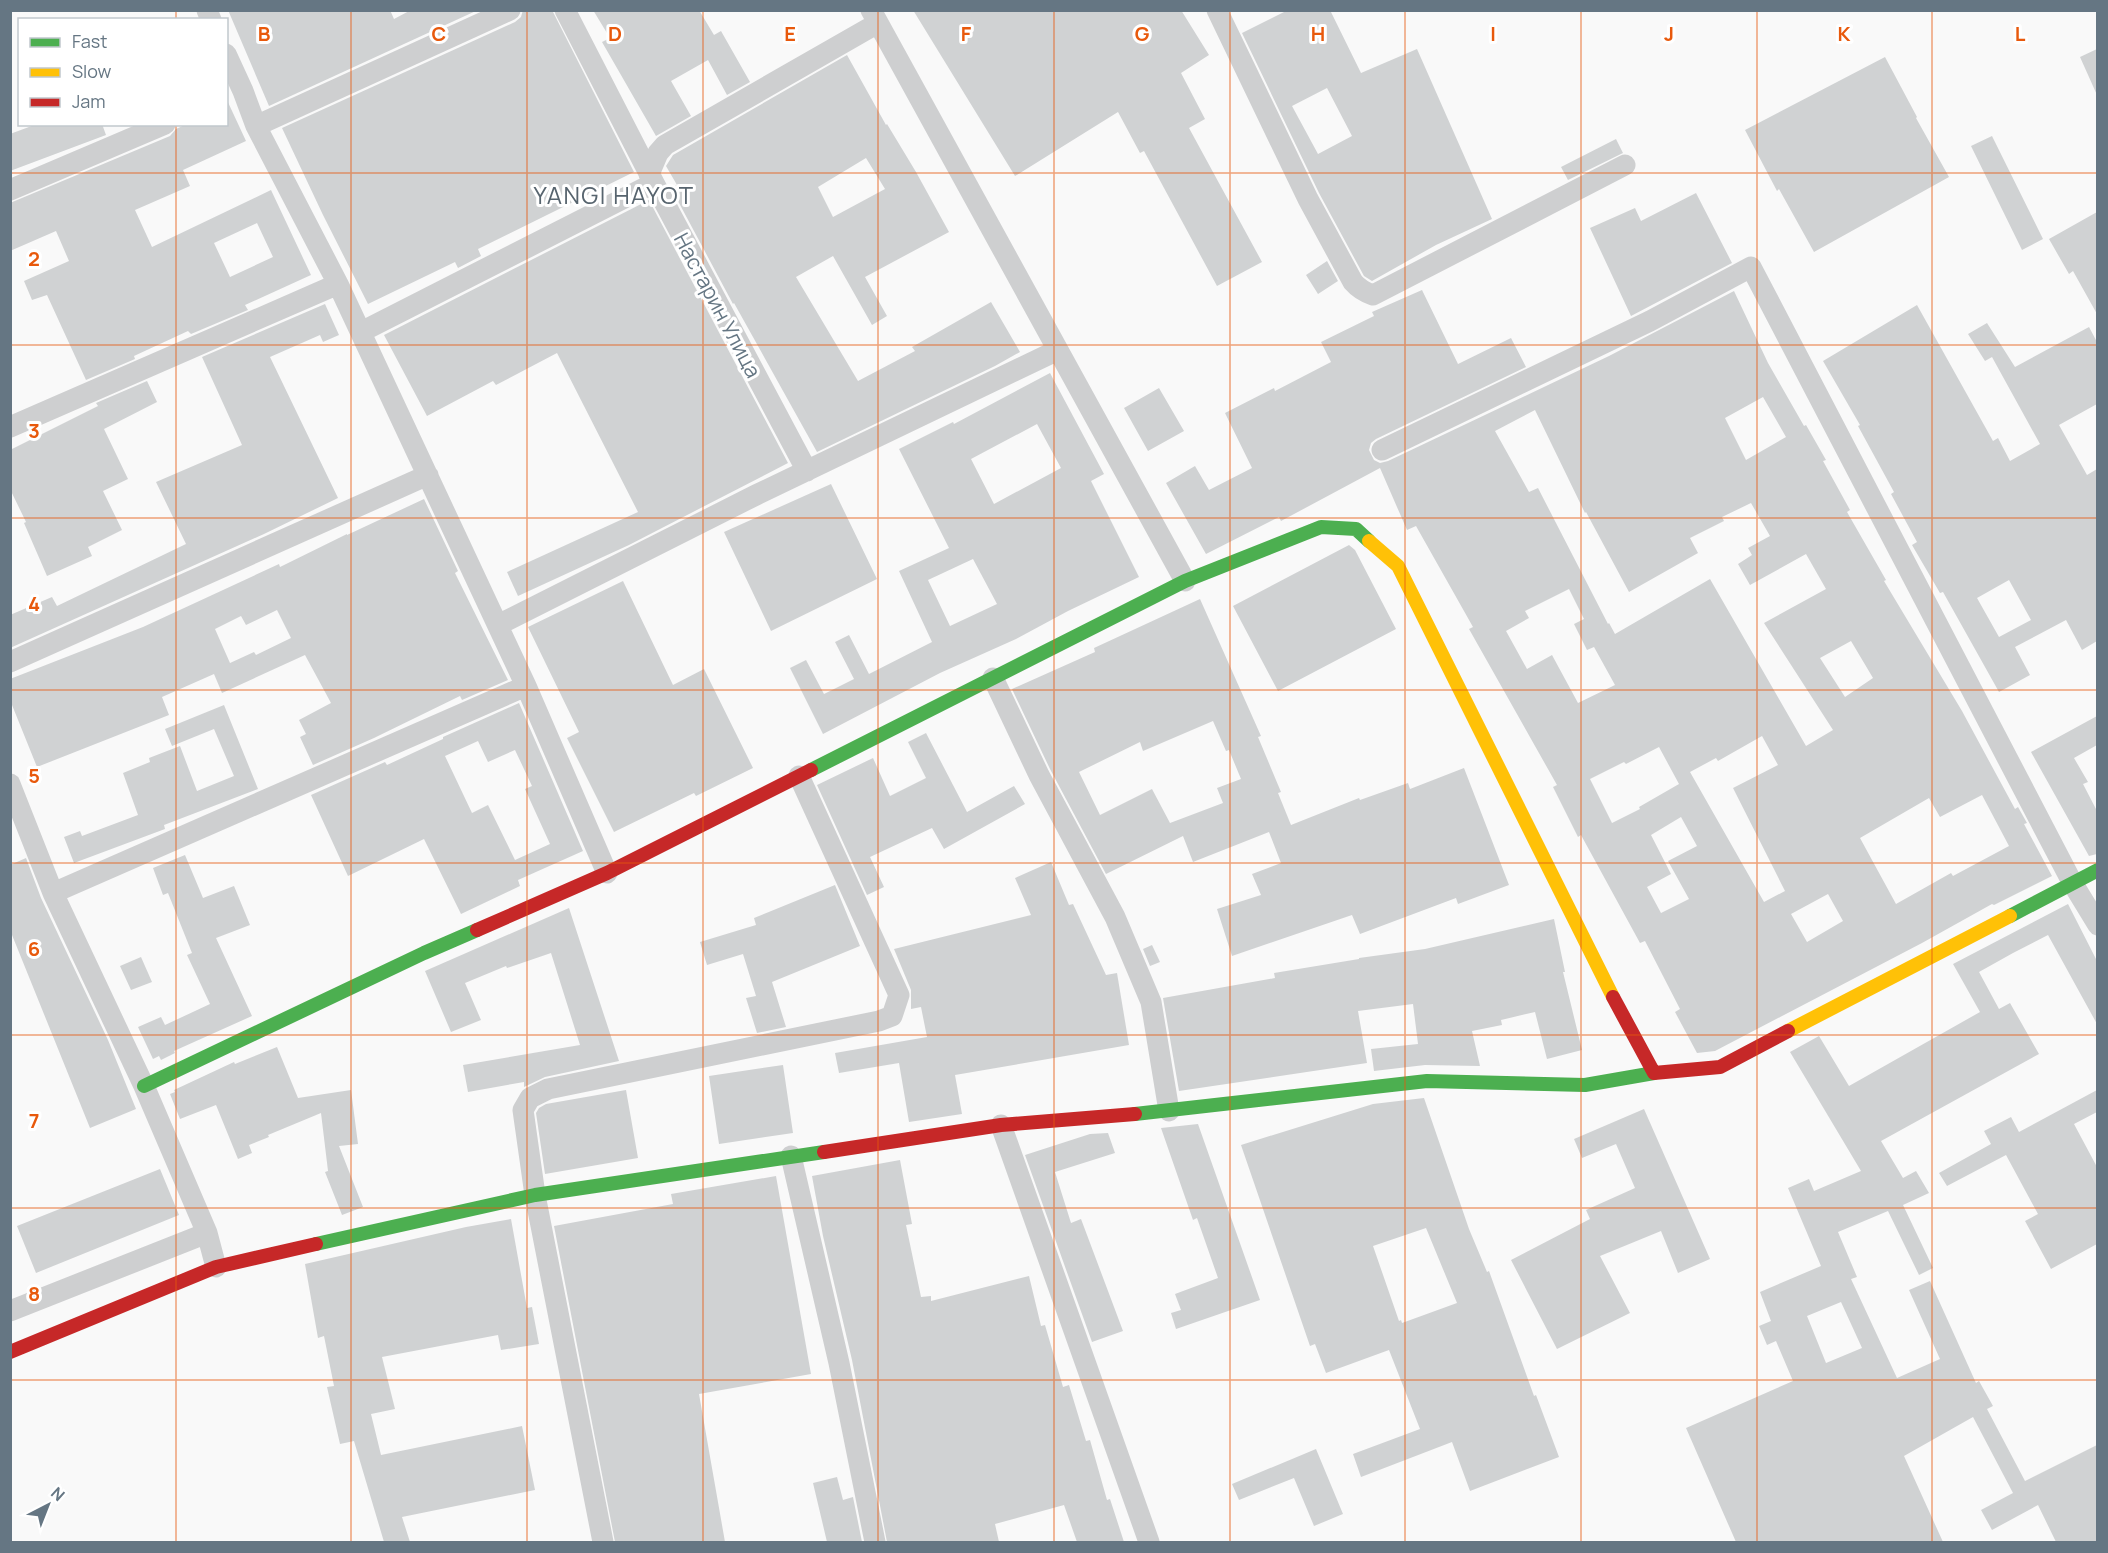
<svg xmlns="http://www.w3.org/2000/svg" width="2108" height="1553" font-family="Manrope,sans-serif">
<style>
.building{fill:#d0d2d3;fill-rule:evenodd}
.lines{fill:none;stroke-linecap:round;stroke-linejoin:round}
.street{stroke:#cecfd0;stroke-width:21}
.fast{stroke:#4caf50;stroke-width:14}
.slow{stroke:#ffc107;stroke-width:14}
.jam{stroke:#c62828;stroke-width:14}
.grid{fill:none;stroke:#e8590c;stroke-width:1.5;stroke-opacity:0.55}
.labels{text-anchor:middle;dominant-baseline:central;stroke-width:6;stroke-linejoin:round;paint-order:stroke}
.street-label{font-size:21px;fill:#657683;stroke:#fff}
.quarter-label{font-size:24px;letter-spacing:1.5px;fill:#57646e;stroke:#fff}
.grid-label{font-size:20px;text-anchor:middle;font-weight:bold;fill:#e8590c;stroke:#fff;stroke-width:6;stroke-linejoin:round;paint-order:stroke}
</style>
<rect width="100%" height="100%" fill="#f9f9f9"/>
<path class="building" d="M228 10H390L394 19 411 10H478L269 106Z
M523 10H552L634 172 478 249 481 256 458 268 455 262 368 304 323 215 282 128 515 22 521 17Z
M593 10H699L714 35 721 31 750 82 727 95 708 60 671 81 691 116 656 136 602 42 610 38Z
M913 10H1181L1209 55 1181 73 1205 119 1189 128 1262 262 1217 286 1144 151 1140 153 1118 112 1015 176Z
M1288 10H1330L1361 73 1417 49 1492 219 1436 245 1372 281 1364 276 1319 193 1242 33ZM1327 88 1352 136 1318 154 1292 106Z
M2097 49V95L2080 57Z
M847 55 886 125 887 124 916 172 949 232 865 277 887 316 872 325 833 256 796 277 858 381 915 351 912 347 991 302 1020 352 995 366 817 452 734 303 733 304 671 188 677 185 666 166 673 155ZM866 158 885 189 833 217 818 187Z
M1885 57 1917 117 1916 118 1949 177 1814 252 1779 189 1777 191 1745 130Z
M226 98 246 141 183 170 190 186 135 210 152 247 271 190 311 275 245 305 248 310 191 334 188 331 134 356 135 359 86 380 47 295 32 300 24 281 69 261 56 231 10 251V203L170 136 176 129 187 124H226ZM257 223 273 257 230 277 214 243Z
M37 124H102L106 135 10 171V134Z
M1992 136 2043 239 2022 250 1971 146Z
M1616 139 1623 153 1568 180 1561 167Z
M1696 193 1732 263 1631 316 1590 228 1635 208 1641 221Z
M649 200 788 463 629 545 518 596 507 572 638 512 557 353 496 385 493 381 427 416 384 335Z
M2097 212V314L2073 271 2069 274 2049 239Z
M1327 261 1338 281 1318 294 1306 275Z
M1422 290 1458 364 1511 338 1526 367 1376 439 1371 443 1369 450 1374 460 1380 463 1388 461 1609 356 1734 291 1768 363 1804 426 1806 425 1826 460 1823 461 1850 510 1847 512 1886 580 1884 581 1962 711 2015 809 2018 807 2027 823 2024 824 2052 876 1994 905 1992 904 1922 943 1715 1051 1697 1053 1675 1012 1680 1009 1645 941 1640 943 1581 835 1578 837 1553 787 1557 785 1469 629 1473 627 1416 526 1407 530 1380 468 1281 521 1279 517 1206 554 1166 483 1195 466 1209 490 1252 468 1225 413 1274 388 1275 391 1331 362 1321 342 1374 316 1372 312ZM1763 397 1786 437 1746 460 1725 418ZM1535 410 1585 513 1586 512 1629 592 1698 553 1690 538 1724 521 1722 517 1751 503 1770 536 1748 548 1752 555 1738 564 1750 585 1806 554 1826 589 1764 623 1833 730 1806 746 1710 579 1615 634 1609 623 1608 624 1538 488 1529 492 1495 431ZM1569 589 1584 619 1574 624 1587 650 1594 647 1615 685 1578 703 1552 655 1527 669 1506 631 1529 618 1525 611ZM1851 641 1873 678 1845 697 1820 658ZM1762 736 1778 765 1733 788 1785 891 1764 902 1690 772 1716 758 1718 761ZM1659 747 1679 784 1639 807 1640 809 1612 823 1590 779 1624 762 1626 764ZM1982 795 2009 846 1953 876 1951 873 1896 904 1860 838 1929 798 1940 817ZM1681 817 1697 846 1668 861 1689 899 1661 913 1647 887 1671 874 1651 835ZM1828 894 1843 921 1807 942 1791 914Z
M325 304 339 335 323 342 320 335 270 357 338 498 264 534 10 648V615L52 597 57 606 186 544 156 482 242 445 202 357Z
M1917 305 1993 441 1998 438 2010 461 2040 444 1992 357 1985 361 1968 334 1987 323 2015 367 2089 327 2097 342V404L2059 425 2087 475 2097 469V641L2082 650 2066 620 2015 647 2030 675 1999 692 1943 592 1940 593 1912 545 1917 542 1891 494 1894 492 1858 426 1860 425 1823 361ZM2009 580 2031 620 1999 637 1977 598Z
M1050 373 1104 474 1091 481 1139 577 1068 611 1016 639 940 673 823 734 790 668 806 660 824 694 854 679 835 642 849 635 869 674 932 642 899 571 949 548 899 449 953 422 954 424ZM1037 424 1061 468 994 504 971 459ZM973 559 997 604 950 626 928 580Z
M147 381 157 402 104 429 128 479 103 491 122 530 88 547 92 556 47 576 24 523 26 522 10 489V450L98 406 96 403Z
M1159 388 1184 431 1148 451 1124 408Z
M831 484 877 579 771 631 724 532Z
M424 499 458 571 455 573 508 680 462 700 460 696 374 738 313 765 300 737 306 734 299 720 331 703 305 655 222 693 214 674 162 697 169 715 37 767 10 700V679L143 627 279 564 280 567 347 534V535ZM277 610 291 638 256 655 254 652 230 663 215 629 241 616 246 625Z
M1349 545 1355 550 1396 629 1278 691 1233 606Z
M623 581 673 685 704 669 753 768 696 796 694 793 614 832 567 738 579 732 528 627Z
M1200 599 1261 736 1258 737 1281 792 1278 793 1291 825 1359 798 1360 800 1408 783 1410 789 1464 768 1509 885 1458 904 1456 898 1360 934 1352 915 1232 956 1217 909 1261 895 1252 874 1281 863 1269 832 1193 862 1183 836 1106 874 1050 769 1012 689 1095 652 1094 648ZM1213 721 1226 751 1229 750 1241 779 1217 788 1223 803 1170 823 1152 789 1100 815 1079 772 1140 742 1143 751Z
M519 703 583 851 518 880 520 886 461 914 424 839 348 876 311 795 385 762 387 765 443 739V737ZM478 741 488 762 515 750 532 786 525 789 550 844 515 860 488 805 472 813 445 756Z
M224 705 258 789 164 825 165 829 74 863 64 837 80 831 82 836 138 815 123 773 150 762 149 758 180 746 197 791 234 776 214 729 172 746 165 729Z
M2097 716V745L2074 758 2088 782 2083 784 2097 811V854L2089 856 2031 752Z
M926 733 967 812 1014 786 1025 804 944 849 932 828 870 857 884 887 867 895 817 785 873 758 890 796 926 778 908 742Z
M185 855 203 898 234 886 250 925 216 938 252 1016 174 1051 175 1053 161 1060 159 1056 153 1059 138 1027 161 1017 165 1025 210 1004 187 955 192 953 168 893 163 895 153 868Z
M26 858 41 898 108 1040 136 1109 90 1128 10 930V865Z
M1051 862 1069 905 1073 904 1106 975 1117 973 1129 1045 955 1075 962 1114 909 1122 899 1063 839 1073 835 1053 927 1037 921 1007 911 1009V990L894 949 1031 915 1015 878Z
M835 885 860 946 772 982 786 1027 757 1033 746 998 756 996 743 954 707 965 700 942 756 925 754 918Z
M2068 904 2097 961V1024L2048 935 2013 953 1979 972 1999 1009 2010 1003 2039 1054 1881 1141 1903 1178 1916 1171 1929 1193 1903 1205 1933 1268 1919 1275 1888 1211 1838 1232 1857 1277 1851 1279 1897 1378 1940 1359 1909 1290 1930 1281 1976 1383 1979 1381 1993 1406 1987 1409 2025 1481 2097 1445V1542H2056L2038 1505 1992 1530 1981 1510 2013 1493 1973 1417 1904 1456 1943 1542H1736L1686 1428 1793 1381 1776 1341 1767 1345 1759 1326 1771 1321 1760 1292 1821 1266 1788 1188 1809 1179 1814 1191 1861 1171 1790 1052 1819 1036 1849 1086 1980 1012 1953 964ZM1841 1302 1862 1348 1826 1363 1807 1316Z
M569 908 619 1061 545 1077 524 1087V1082L468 1092 463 1065 580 1045 551 953 507 968 506 966 465 983 481 1020 451 1032 425 971Z
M1554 919 1565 972H1563L1582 1050 1547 1059 1535 1012 1501 1020 1502 1025 1472 1031 1480 1066 1425 1065 1374 1071 1371 1049 1418 1044 1413 1004 1358 1011 1367 1063 1179 1091 1163 998 1275 978 1274 973 1359 959V958L1425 949Z
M1152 945 1160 962 1150 966 1143 949Z
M141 957 152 982 131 990 120 966Z
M277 1047 298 1098 351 1090 358 1144 339 1146 363 1207 342 1215 325 1172 328 1171 321 1113 268 1135 269 1137 249 1145 252 1153 238 1159 216 1105 180 1119 170 1094 175 1092 174 1090 234 1062 235 1064Z
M783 1065 793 1133 719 1144 709 1076Z
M626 1090 638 1158 545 1174 536 1113 539 1108 546 1104Z
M2097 1090V1112L2074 1124 2097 1167V1244L2051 1269 2025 1221 2038 1214 2006 1155 1947 1186 1939 1173 1991 1144 1984 1131 2011 1117 2019 1132Z
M1424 1098 1469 1229 1487 1272 1489 1271 1534 1396 1536 1395 1559 1457 1470 1491 1452 1442 1361 1477 1353 1454 1420 1429 1389 1350 1326 1373 1315 1344 1310 1346 1241 1145 1373 1104ZM1426 1228 1457 1303 1402 1323 1401 1320 1399 1321 1373 1246Z
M1644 1109 1710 1259 1678 1273 1661 1231 1600 1256 1630 1313 1557 1349 1511 1260 1590 1219 1586 1210 1635 1188 1616 1144 1582 1158 1574 1139Z
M1198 1124 1260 1300 1176 1329 1171 1313 1181 1310 1175 1294 1218 1278 1197 1218 1193 1220 1161 1128Z
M1108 1133 1115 1153 1055 1172 1071 1223 1081 1219 1123 1331 1092 1342 1025 1155 1090 1134Z
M900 1160 912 1224 906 1225 921 1297 931 1296V1301L1029 1276 1041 1326 1045 1325 1063 1387 1069 1385 1086 1441 1090 1440 1107 1500 1110 1499 1124 1542H1077L1064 1505 995 1524 999 1542H887L852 1360 823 1236 812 1176Z
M160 1169 179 1215 36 1273 17 1226Z
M776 1176 811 1374 699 1394 725 1542H615L554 1226 673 1204 671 1194Z
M511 1219 527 1308 532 1307 539 1344 501 1350 498 1335 382 1357 395 1409 371 1414 381 1455 522 1426 535 1490 402 1517 410 1542H384L354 1441 340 1444 327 1387 334 1386 324 1336 318 1338 305 1264 466 1227Z
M1316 1449 1343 1514 1314 1526 1294 1478 1239 1500 1232 1484Z
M837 1477 843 1500 853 1497 862 1542H827L813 1483Z"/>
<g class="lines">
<path class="street" d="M207 10 211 20
M565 10 654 183 807 471
M871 10 1185 581
M1217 10 1308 199 1353 282C1359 289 1364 292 1373 295L1625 165
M226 54 243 91 256 126 338 284 526 686 607 873
M256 126 510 10
M649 174 658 153 665 145 878 23
M10 190 165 124
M361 332 654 183
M10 427 338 284
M1382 450 1650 321 1751 267 2073 884 2098 925
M498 625 756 495 1058 350
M10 662 428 475
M993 678 1039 775 1115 917 1151 1002 1169 1111
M10 784 53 893 144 1086 207 1233 216 1267
M53 893 526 686
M1001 1125 1149 1542
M791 1156 839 1363 875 1542
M10 1311 207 1233
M603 1542 535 1195 523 1110 530 1098 548 1089 879 1021 892 1016 899 995 799 776"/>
<path class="fast" d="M811 770 1185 581 1321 527 1356 529 1369 541
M2010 916 2098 870
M144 1086 424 953 477 930
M1135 1114 1427 1081 1585 1085 1654 1073
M316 1244 535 1195 824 1152"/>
<path class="slow" d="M1369 541 1398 566 1613 997
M1788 1031 2010 916"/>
<path class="jam" d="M477 930 607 873 811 770
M1613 997 1654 1073 1720 1067 1788 1031
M824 1152 1001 1125 1135 1114
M10 1352 216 1267 316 1244"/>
</g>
<path class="grid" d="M176 10V20M351 10V1542M527 10V1542M703 10V1542M878 10V1542M1054 10V1542M1230 10V1542M1405 10V1542M1581 10V1542M1757 10V1542M1932 10V1542M176 124V1542M10 173H2098M10 345H2098M10 518H2098M10 690H2098M10 863H2098M10 1035H2098M10 1208H2098M10 1380H2098"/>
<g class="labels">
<g class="street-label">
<text transform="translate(718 305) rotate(62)">Настарин Улица</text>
</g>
<g class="quarter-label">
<text x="614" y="194">YANGI HAYOT</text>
</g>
</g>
<g class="grid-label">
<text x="264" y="41">B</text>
<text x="439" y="41">C</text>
<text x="615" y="41">D</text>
<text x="790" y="41">E</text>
<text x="966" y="41">F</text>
<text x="1142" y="41">G</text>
<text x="1318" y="41">H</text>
<text x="1493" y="41">I</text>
<text x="1669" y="41">J</text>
<text x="1844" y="41">K</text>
<text x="2020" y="41">L</text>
<text x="34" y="266">2</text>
<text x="34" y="438">3</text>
<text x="34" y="611">4</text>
<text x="34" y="783">5</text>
<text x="34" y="956">6</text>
<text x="34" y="1128">7</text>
<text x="34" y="1301">8</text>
</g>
<rect width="2108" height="1553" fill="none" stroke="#657683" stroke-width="24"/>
<rect x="18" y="18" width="210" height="108" fill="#ffffff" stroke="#c1c8cd" stroke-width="1.5"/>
<rect x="30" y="38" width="30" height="9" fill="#4caf50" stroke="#c1c8cd" stroke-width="1.5"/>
<text x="72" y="48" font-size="18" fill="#657683">Fast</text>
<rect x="30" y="68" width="30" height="9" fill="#ffc107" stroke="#c1c8cd" stroke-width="1.5"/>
<text x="72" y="78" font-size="18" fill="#657683">Slow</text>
<rect x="30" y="98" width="30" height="9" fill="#c62828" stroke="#c1c8cd" stroke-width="1.5"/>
<text x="72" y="108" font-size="18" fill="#657683">Jam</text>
<g transform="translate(48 1505) rotate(42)" stroke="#ffffff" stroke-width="4.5" paint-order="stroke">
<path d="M0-4.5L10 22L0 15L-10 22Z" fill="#657683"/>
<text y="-9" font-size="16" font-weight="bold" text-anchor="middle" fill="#657683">N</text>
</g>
</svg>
